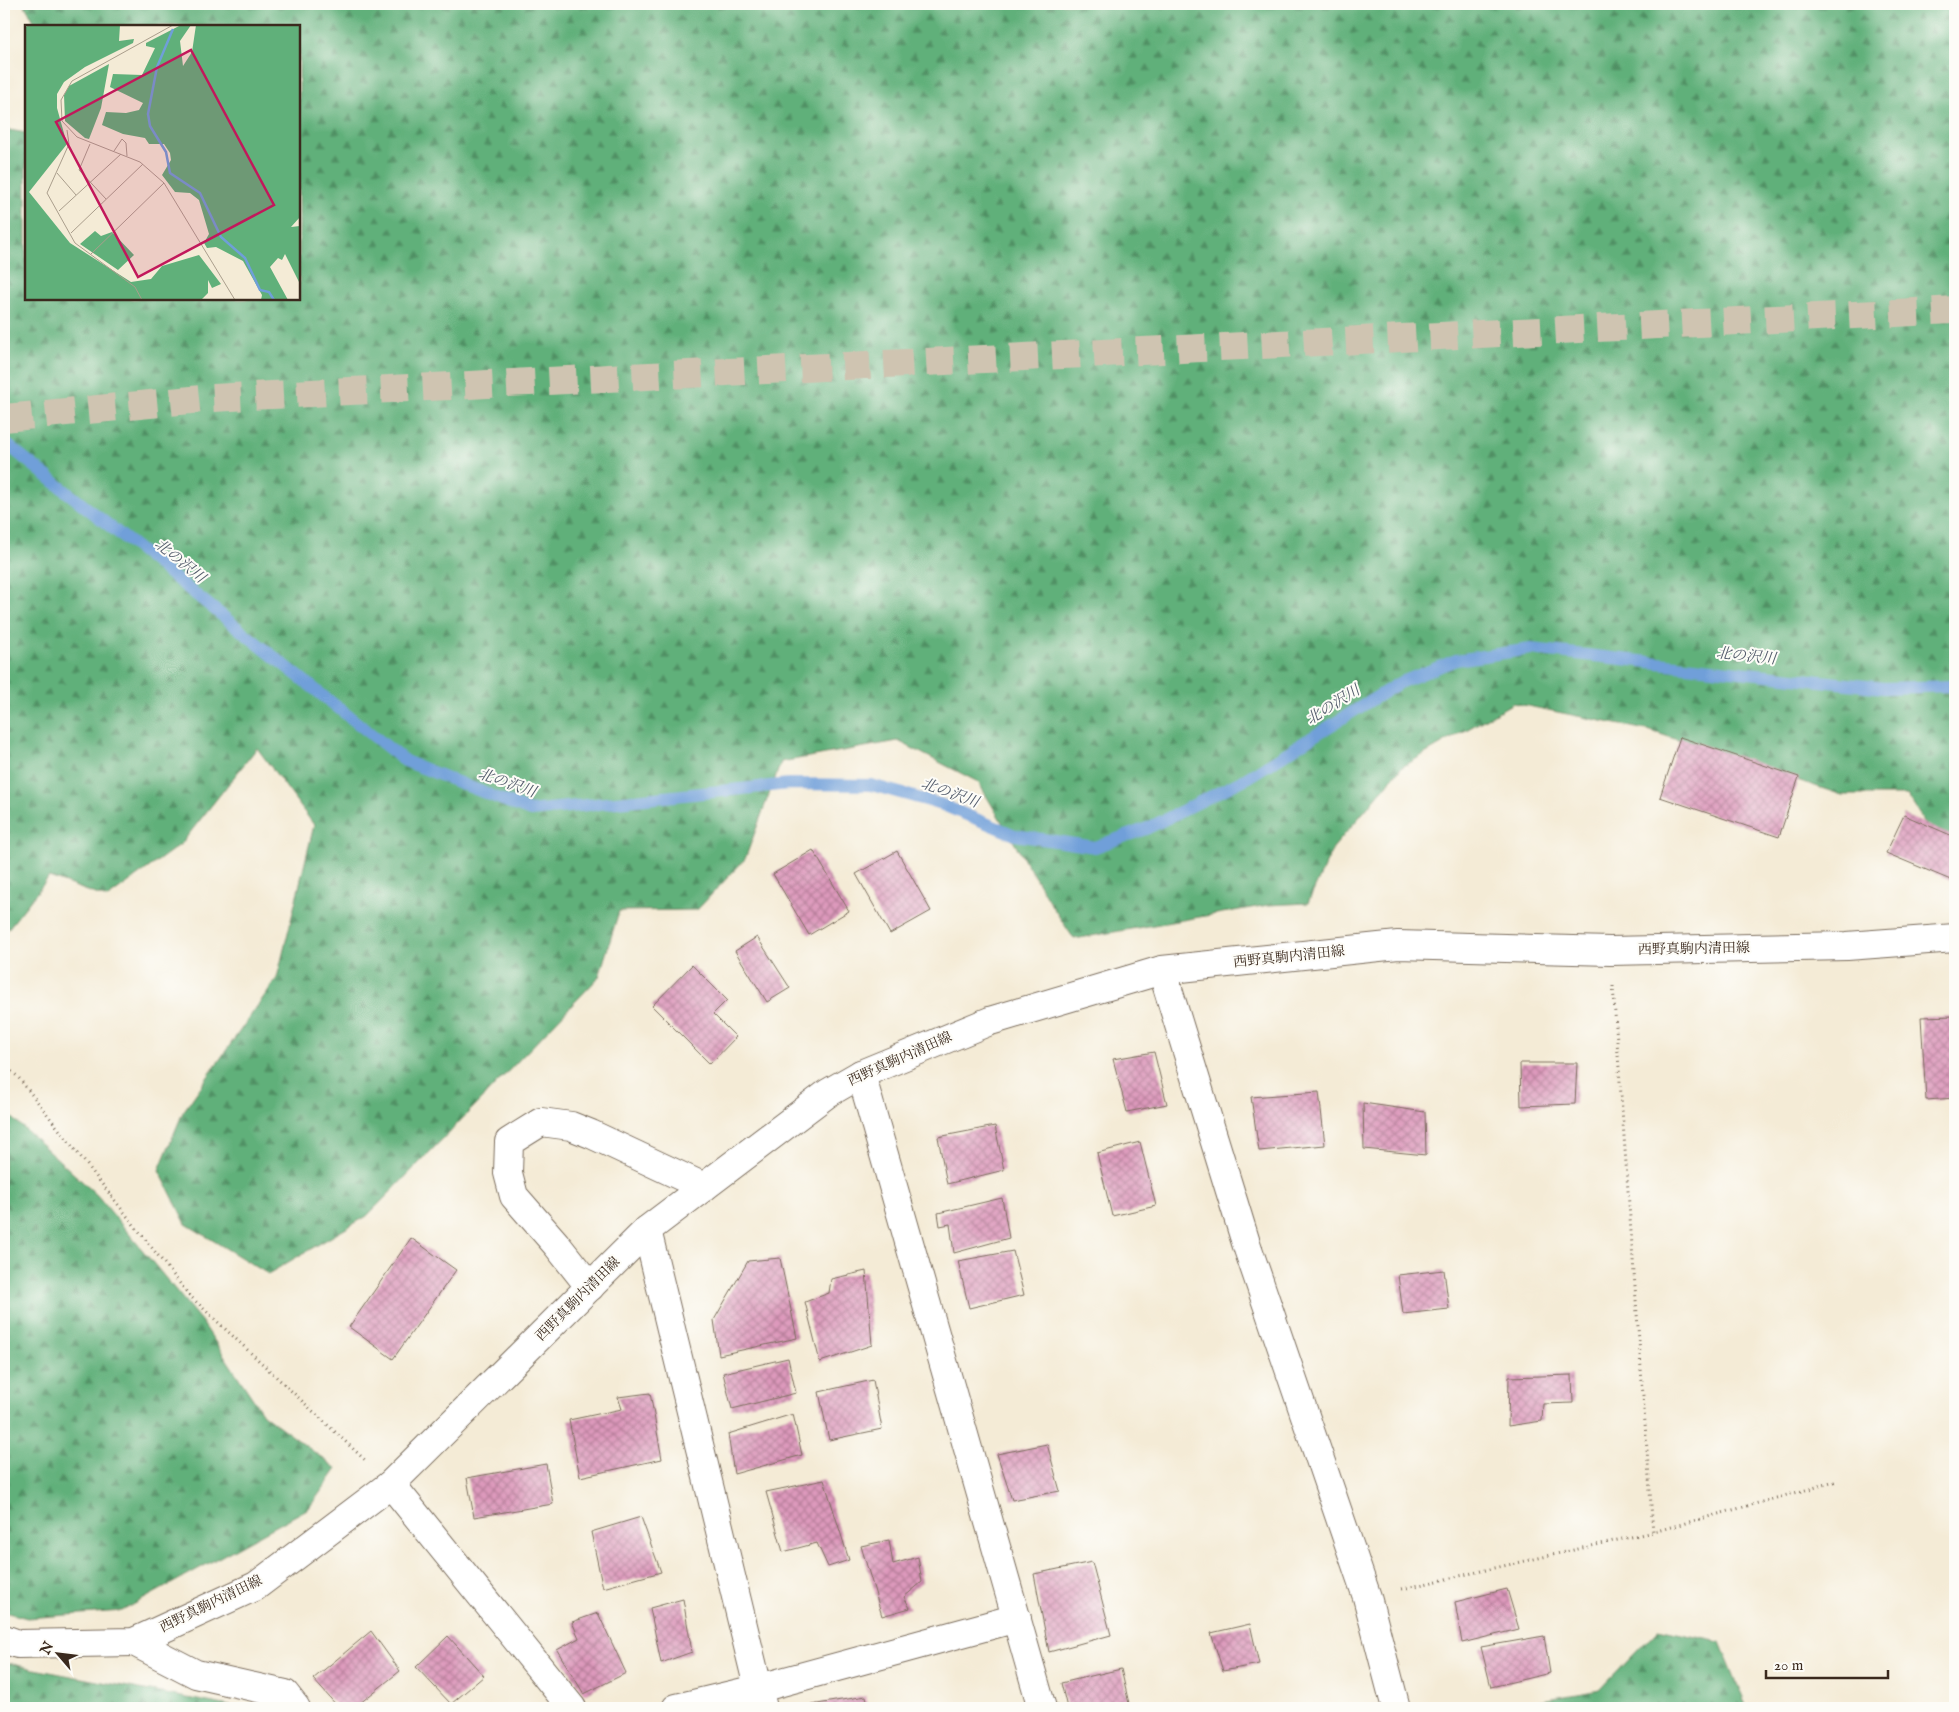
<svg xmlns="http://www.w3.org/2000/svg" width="1959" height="1712" font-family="'IM FELL English','Noto Serif JP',serif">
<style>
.forest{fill:url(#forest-firs);stroke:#4e6d4c}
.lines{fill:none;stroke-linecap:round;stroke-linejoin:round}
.stream{stroke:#6f9fd9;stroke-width:12}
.building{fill:url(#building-cross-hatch)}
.major-tunnel{stroke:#cfc4b1;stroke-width:28;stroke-dasharray:28 14;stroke-linecap:butt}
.minor-casing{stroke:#7c6e5e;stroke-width:30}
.major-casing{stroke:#7c6e5e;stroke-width:30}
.path{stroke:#7c6e5e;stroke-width:3;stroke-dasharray:1 4;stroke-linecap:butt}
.minor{stroke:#fff;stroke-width:28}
.major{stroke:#fff;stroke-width:28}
.labels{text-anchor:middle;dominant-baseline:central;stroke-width:4;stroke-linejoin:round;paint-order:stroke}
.street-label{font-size:14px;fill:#3b2a1e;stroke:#fdfcf7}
.water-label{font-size:15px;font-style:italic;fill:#505969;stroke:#fdfcf7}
.inset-river{fill:none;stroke:#6f9fd9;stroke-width:2.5}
.inset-road{fill:none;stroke:#aa9e8c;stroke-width:1}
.view{fill:#c2185b;fill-opacity:0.15;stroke:#c2185b;stroke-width:2.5}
.inset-edge{fill:none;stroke:#3b2a1e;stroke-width:2.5}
</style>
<defs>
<pattern id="forest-firs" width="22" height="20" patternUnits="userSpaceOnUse" patternTransform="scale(1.25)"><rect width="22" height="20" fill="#60b07a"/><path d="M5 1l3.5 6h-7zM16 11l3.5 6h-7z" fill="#508f63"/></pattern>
<pattern id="building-cross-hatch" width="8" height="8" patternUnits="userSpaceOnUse" patternTransform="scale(1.25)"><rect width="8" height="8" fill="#dd99bc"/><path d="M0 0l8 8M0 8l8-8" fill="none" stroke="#b47d98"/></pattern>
</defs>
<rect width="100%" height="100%" fill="#fdfcf7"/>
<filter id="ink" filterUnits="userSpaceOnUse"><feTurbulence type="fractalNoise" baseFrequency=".02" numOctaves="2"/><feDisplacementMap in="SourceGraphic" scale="10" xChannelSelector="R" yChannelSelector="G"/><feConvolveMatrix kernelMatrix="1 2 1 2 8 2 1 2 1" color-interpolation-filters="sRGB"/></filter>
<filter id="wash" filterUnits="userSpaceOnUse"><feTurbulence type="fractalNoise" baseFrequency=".0096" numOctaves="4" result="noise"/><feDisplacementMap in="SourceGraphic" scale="20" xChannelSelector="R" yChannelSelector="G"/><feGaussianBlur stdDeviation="1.12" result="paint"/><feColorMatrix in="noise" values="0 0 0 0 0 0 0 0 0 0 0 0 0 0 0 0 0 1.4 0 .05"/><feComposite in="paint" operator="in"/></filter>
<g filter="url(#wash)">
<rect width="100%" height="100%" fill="#f4ebd6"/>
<path class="forest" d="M24 4H1955V870L1907 795H1842L1651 731 1513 703 1402 767 1333 848 1308 903 1268 905 1074 939 1052 906 978 782 898 741 781 762 745 859 697 910 619 911 599 977 470 1111 367 1216 268 1274 186 1224 159 1170 183 1112 277 978 314 825 257 748 181 844 107 898 49 877 4 934V129L26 133V299H299V26H37Z
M4 1110 97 1195 202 1322 263 1414 337 1469 309 1508 122 1611 27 1618 4 1612Z
M1658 1629 1720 1642 1747 1708H1495L1600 1690Z
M4 1662 34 1669 240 1708H4Z"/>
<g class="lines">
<path class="stream" d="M4 442 405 761 530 811 789 784 871 785 940 804 1015 835 1095 847 1148 828 1245 779 1399 683 1456 660 1531 649 1884 688 1955 686"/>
</g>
<g id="blocks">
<path class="building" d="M1680 737 1799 777 1779 837 1660 797Z
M1904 815 1955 837V877L1953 881 1886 853Z
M813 850 849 911 809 935 773 874Z
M897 851 931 911 890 934 856 874Z
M757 937 790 988 767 1002 735 951Z
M692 965 727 1000 713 1014 736 1037 710 1064 652 1006Z
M1955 1016V1098L1926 1100 1921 1017Z
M1154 1052 1167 1104 1127 1112 1113 1059Z
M1520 1063H1577L1575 1104 1521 1106Z
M1319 1092 1325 1145 1259 1151 1251 1097Z
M1363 1103 1425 1112 1426 1155 1364 1149Z
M995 1126 1004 1170 947 1184 938 1137Z
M1140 1142 1156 1206 1112 1216 1097 1153Z
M1002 1198 1009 1238 954 1253 950 1224 940 1226 938 1213Z
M411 1238 456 1270 393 1359 349 1327Z
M1013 1251 1024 1295 969 1308 958 1261Z
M780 1258 797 1338 719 1355 714 1320 748 1261Z
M1444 1270 1449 1309 1403 1314 1398 1275Z
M866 1271 872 1345 820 1362 805 1302 829 1293 831 1279Z
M788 1358 796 1393 732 1409 723 1373Z
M1572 1375 1573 1403 1543 1404 1542 1421 1508 1426 1509 1377Z
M873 1380 882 1429 829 1440 819 1392Z
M650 1393 662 1459 580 1477 569 1420 622 1409 618 1397Z
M793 1414 802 1455 734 1474 728 1434Z
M1047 1444 1060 1491 1012 1500 997 1454Z
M546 1464 553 1504 474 1517 467 1478Z
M824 1480 849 1560 828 1567 817 1543 783 1552 766 1492Z
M641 1517 661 1572 603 1588 591 1532Z
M889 1540 893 1564 918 1557 922 1582 904 1597 910 1608 882 1616 861 1546Z
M1092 1562 1111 1635 1049 1652 1034 1574Z
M1507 1589 1519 1629 1462 1643 1455 1602Z
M683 1599 692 1652 661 1663 650 1608Z
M598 1613 626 1673 584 1694 557 1650 579 1638 572 1622Z
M1250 1624 1259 1664 1223 1671 1211 1633Z
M371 1631 400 1671 354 1708H339L313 1679Z
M448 1636 484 1676 451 1704 416 1667Z
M1544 1636 1550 1673 1491 1687 1481 1647Z
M1121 1669 1130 1708H1067L1061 1683Z
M866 1696 869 1708H812L811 1705Z"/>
</g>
</g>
<g filter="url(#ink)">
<use href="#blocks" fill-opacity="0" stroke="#7c6e5e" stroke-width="1"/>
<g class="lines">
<path class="major-tunnel" d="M4 418 212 398 1955 310"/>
<g class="minor-casing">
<path id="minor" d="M1162 970 1246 1243 1367 1597 1396 1708
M861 1074 1042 1708
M647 1230 763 1708
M590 1287 556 1244 514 1196 508 1173 509 1142 541 1122 571 1126 591 1134 704 1187
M391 1484 572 1708
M134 1642 196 1674 285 1694 296 1708
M676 1708 756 1689 1017 1618"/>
</g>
<g class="major-casing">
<path id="major" d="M4 1639 18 1644 134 1642 256 1586 391 1484 647 1230 828 1093 861 1074 990 1021 1162 970 1398 945 1610 951 1847 946 1955 938"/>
</g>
<path class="path" d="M1613 986 1653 1532
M4 1065 18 1077 189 1295 365 1460
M1402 1589 1653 1532 1838 1481"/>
<use href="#minor" class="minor"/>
<use href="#major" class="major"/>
</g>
</g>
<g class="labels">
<g class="street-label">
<text transform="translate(1694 949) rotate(-1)">西野真駒内清田線</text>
<text transform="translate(1289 957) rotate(-6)">西野真駒内清田線</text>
<text transform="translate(900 1059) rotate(-24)">西野真駒内清田線</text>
<text transform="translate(578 1299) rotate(-45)">西野真駒内清田線</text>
<text transform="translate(211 1604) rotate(-26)">西野真駒内清田線</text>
</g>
<g class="water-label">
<text transform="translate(180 561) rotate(39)">北の沢川</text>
<text transform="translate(1746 656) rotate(6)">北の沢川</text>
<text transform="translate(1333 705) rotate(-32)">北の沢川</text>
<text transform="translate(507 783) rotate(19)">北の沢川</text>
<text transform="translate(950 793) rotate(20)">北の沢川</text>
</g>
</g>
<g transform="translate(25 25)">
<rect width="275" height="275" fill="#f4ebd6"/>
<path d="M5 0H95L94 16 109 14 108 18 60 42 39 57 32 69V83L42 119 4 167 45 218 106 257 126 254 137 241 174 230 196 259 187 263 183 255V268L176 275H0V2ZM156 0H166L155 16 158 41 167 27 171 0H275V192L266 202 275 201V259L260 229 257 235 253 233 245 242 263 275H236L237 270 218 236 191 222 182 223 179 218 184 209 174 175 165 168 150 167 137 150 146 135 145 128 139 119H124L120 113 98 109 77 100 81 87 101 88 114 85 118 78 85 62 88 49 117 50 130 23 121 21V18ZM84 39 76 83 64 114 60 113 40 96 39 70 44 61ZM70 206 76 211 87 207 109 230 93 245 55 219Z" fill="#60b07a"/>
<path class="inset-river" d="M148 4 132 42 123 89 125 101 141 127 145 148 175 168 196 212 220 233 235 265 244 267 249 275"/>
<path class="inset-road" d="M148 0 47 56 36 75 37 96 52 112 115 137 139 158 210 275M42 105 44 119 22 168 50 218 110 262 117 275M65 119 54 145 81 174M89 126 97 114 101 118 102 131M32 148 51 170M34 186 96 129M46 208 118 139M66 229 139 158"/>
<path class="view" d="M166 25 249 180 113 252 31 97Z"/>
<rect width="275" height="275" class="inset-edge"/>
</g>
<rect width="1959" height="1712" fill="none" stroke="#fdfcf7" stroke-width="20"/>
<g transform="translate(58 1654) rotate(298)" stroke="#fdfcf7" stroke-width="4" paint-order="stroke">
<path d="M0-4L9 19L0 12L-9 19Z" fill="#3b2a1e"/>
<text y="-8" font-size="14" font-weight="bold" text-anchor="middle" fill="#3b2a1e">N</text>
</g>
<path d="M1766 1670v8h122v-8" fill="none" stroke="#3b2a1e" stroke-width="2.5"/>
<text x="1774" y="1670" font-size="15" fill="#3b2a1e" stroke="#fdfcf7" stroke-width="4" paint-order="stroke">20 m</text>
</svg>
